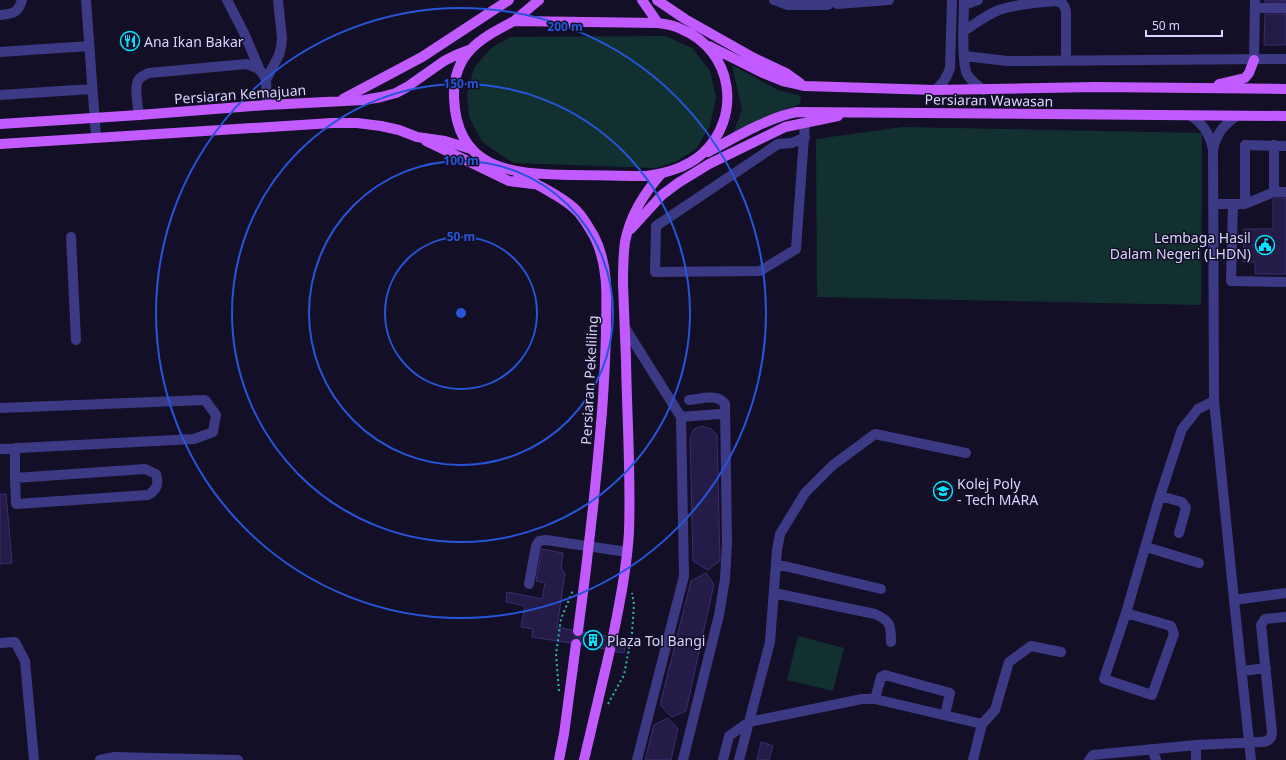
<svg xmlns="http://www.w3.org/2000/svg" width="1286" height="760" font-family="'Noto Sans',sans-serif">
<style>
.green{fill:#12302f}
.building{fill:#241b47;stroke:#3b2d73}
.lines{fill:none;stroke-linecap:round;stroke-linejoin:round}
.path{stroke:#2fb8b0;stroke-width:2;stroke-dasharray:2 3;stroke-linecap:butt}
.minor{stroke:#3d3a85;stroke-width:10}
.major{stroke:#c25bff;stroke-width:10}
.ring{fill:none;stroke:#2655da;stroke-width:2}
.labels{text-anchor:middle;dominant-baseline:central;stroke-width:3;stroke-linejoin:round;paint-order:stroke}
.poi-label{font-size:14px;fill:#d9d4ff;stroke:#130f26;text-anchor:start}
.street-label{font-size:14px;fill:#d9d4ff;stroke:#130f26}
.centre{fill:#2655da;stroke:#130f26;stroke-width:2}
.ring-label{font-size:12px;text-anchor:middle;font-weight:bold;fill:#2655da;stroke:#130f26;stroke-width:3;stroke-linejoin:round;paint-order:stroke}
</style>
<rect width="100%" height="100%" fill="#130f26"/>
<path class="green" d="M665 36 692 48 710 71 716 97 710 126 696 149 675 162 656 168 513 163 482 142 469 117 467 94 474 68 491 48 510 37Z
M732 65 778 90 801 96 800 104 781 111 730 141 742 110Z
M902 127 1202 133 1201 305 817 297 816 139Z
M798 636 844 648 833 691 787 680Z"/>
<path class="building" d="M1265 0H1286V2H1265Z
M1265 14H1286V45H1264Z
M1275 198H1286V274H1255V262H1243L1244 229H1273V200Z
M702 426 711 429 717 435 720 561 708 570 693 561 690 437 694 429Z
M0 494H6L12 563 0 564Z
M542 549 563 553 561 568 565 574 557 627 572 630V634L577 637H581L584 632 607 636 608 641 612 642 618 641 619 638 626 639 624 653 616 652 615 646 611 644 606 645 604 649 582 645V641L577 638H573L570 643 532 637 533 629 521 627 525 606 506 602 507 592 542 599 545 583 536 581Z
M706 573 714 584 686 711 672 717 660 705 691 581Z
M668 718 678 729 671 760H645L654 725Z
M761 742 773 746 769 760H757Z"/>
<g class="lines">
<path class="path" d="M559 691 556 654 561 619 573 590
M608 704 624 675 632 633 634 604 632 593"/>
<path class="minor" d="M86 0 96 137
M227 0 244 33 259 68
M774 0 788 5H828V0
M837 0V4L889 0
M964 0C964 16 961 62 967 74 971 81 977 85 983 90
M964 5 978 0
M1255 8H1286
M0 15C13 14 18 13 22 0
M964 31C975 24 986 15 999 10 1016 4 1037 3 1055 1 1062 2 1064 4 1066 11V61
M0 52 89 46
M965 56 1007 61 1286 59
M1254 60 1255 0
M935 90C943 84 947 78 950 68L952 0
M0 95 92 89
M267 105 266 80 279 55 281 47 282 38 278 0
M139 115C138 106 133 84 140 78 143 76 146 74 149 73L246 64C257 68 261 68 266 80
M1191 116C1204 125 1209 133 1213 149L1214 401 1234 600
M805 137 792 143 778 144 656 226 655 272 760 271 796 249 805 123
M1213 149C1217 133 1223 126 1236 116
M1274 192V145
M1214 204H1245L1274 192H1286
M1233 204 1231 281 1286 282
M1245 204V145L1286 146
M71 237 76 340
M625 328 681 417 684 576 637 760
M0 408 205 400 216 415 213 432 194 439 0 449
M681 417 719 414 725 416
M15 448V478
M145 469 156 474C159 483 157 490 148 495L16 504 15 478Z
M1160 496 1182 502 1186 508 1179 533
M1146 547 1199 563
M776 564 881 589
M529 584 536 546 539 541 546 540 627 552
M774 593 875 614C891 621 891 626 891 642
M1126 613 1171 626 1174 634 1152 695 1104 679 1126 613 1160 496 1182 429 1198 409 1214 401
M0 643 15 642 25 661 34 760
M1242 671 1266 668
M875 699 881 677 885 675 950 693 945 715
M1196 745V760
M1152 749 1156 760
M100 760 114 757 238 760
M683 760 719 615 725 579 727 543 725 404C717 393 701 399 689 400
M723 760 729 736 749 722 862 699H875L982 724
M739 760 770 642 777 550 780 534 805 493 833 465 875 434 966 453
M973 760 982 724 995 710 1009 662 1031 646 1061 652
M1089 760 1093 755 1196 745 1261 742C1268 742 1272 739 1272 732L1261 625 1265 619 1286 617
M1251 760 1234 600 1286 593"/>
<path class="major" d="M642 0 658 23
M657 0 685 19 754 58 786 73 800 83
M514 21 658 23C666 24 674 25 681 29 733 50 743 117 702 154 686 168 666 173 646 176 621 176 595 175 570 175 511 174 456 170 454 97 453 53 480 39 514 21Z
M514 21 539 0
M709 46 763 73 783 81 805 86 935 90 1096 87 1286 89
M1219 84 1245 78 1249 73 1254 60
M343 99 422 57 509 0
M0 124 139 115 267 105 364 100 381 97 396 93 407 87 444 61 456 55 469 50
M426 141 509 181 533 184
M0 144 332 123H357L381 126 399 130 417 137 445 141 471 149
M708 152C734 138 769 117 797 112L1286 116
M518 174C535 184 564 197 577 211 584 218 589 228 594 236 608 263 607 295 606 325 606 354 604 383 602 412 596 485 588 558 578 631
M631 229 662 195 678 183 709 164 785 127 838 116
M613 636C620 602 627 567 629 532 631 475 627 417 626 360 625 334 624 309 623 284 623 270 623 256 625 242 630 215 644 193 662 173
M559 760 564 734 576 644
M584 760 610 650"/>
</g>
<g class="ring">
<circle cx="461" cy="313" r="76"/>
<circle cx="461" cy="313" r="152"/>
<circle cx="461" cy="313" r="229"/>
<circle cx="461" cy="313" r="305"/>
</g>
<defs>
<g id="restaurant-ring" transform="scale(1)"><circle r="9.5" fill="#130f26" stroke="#00e5ff" stroke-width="1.5"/><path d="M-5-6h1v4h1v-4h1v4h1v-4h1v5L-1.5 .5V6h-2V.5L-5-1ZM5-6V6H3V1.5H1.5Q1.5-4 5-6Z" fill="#00e5ff"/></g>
<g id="civic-ring" transform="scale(1)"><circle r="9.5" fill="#130f26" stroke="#00e5ff" stroke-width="1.5"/><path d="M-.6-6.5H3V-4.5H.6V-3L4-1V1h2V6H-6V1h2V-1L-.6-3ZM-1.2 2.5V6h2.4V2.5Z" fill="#00e5ff"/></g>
<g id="university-ring" transform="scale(1)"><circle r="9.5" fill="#130f26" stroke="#00e5ff" stroke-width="1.5"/><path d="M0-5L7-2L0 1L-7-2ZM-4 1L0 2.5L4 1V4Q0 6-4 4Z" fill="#00e5ff"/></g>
<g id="building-ring" transform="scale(1)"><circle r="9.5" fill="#130f26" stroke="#00e5ff" stroke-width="1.5"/><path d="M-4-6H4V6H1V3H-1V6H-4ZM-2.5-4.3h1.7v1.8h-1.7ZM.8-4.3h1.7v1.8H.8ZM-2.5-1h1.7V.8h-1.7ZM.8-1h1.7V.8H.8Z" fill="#00e5ff"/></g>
</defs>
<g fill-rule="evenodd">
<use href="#restaurant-ring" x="130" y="41"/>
<use href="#civic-ring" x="1265" y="245"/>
<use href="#university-ring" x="943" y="491"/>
<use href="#building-ring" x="593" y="640"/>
</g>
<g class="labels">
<g class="poi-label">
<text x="144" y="41">Ana Ikan Bakar</text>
<text x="1251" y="237" text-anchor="end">Lembaga Hasil<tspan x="1251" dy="16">Dalam Negeri (LHDN)</tspan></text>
<text x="957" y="483">Kolej Poly<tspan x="957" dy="16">- Tech MARA</tspan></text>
<text x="607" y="640">Plaza Tol Bangi</text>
</g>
<g class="street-label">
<text transform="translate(240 94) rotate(-4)">Persiaran Kemajuan</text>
<text transform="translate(989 100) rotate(1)">Persiaran Wawasan</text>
<text transform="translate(589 380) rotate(-87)">Persiaran Pekeliling</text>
</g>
</g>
<circle cx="461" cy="313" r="6" class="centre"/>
<g class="ring-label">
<text x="565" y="31">200 m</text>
<text x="461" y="88">150 m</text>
<text x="461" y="165">100 m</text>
<text x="461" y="241">50 m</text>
</g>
<path d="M1146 30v6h76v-6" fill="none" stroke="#d9d4ff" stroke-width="2"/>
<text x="1152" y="30" font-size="12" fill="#d9d4ff" stroke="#130f26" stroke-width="3" paint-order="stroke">50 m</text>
</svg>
